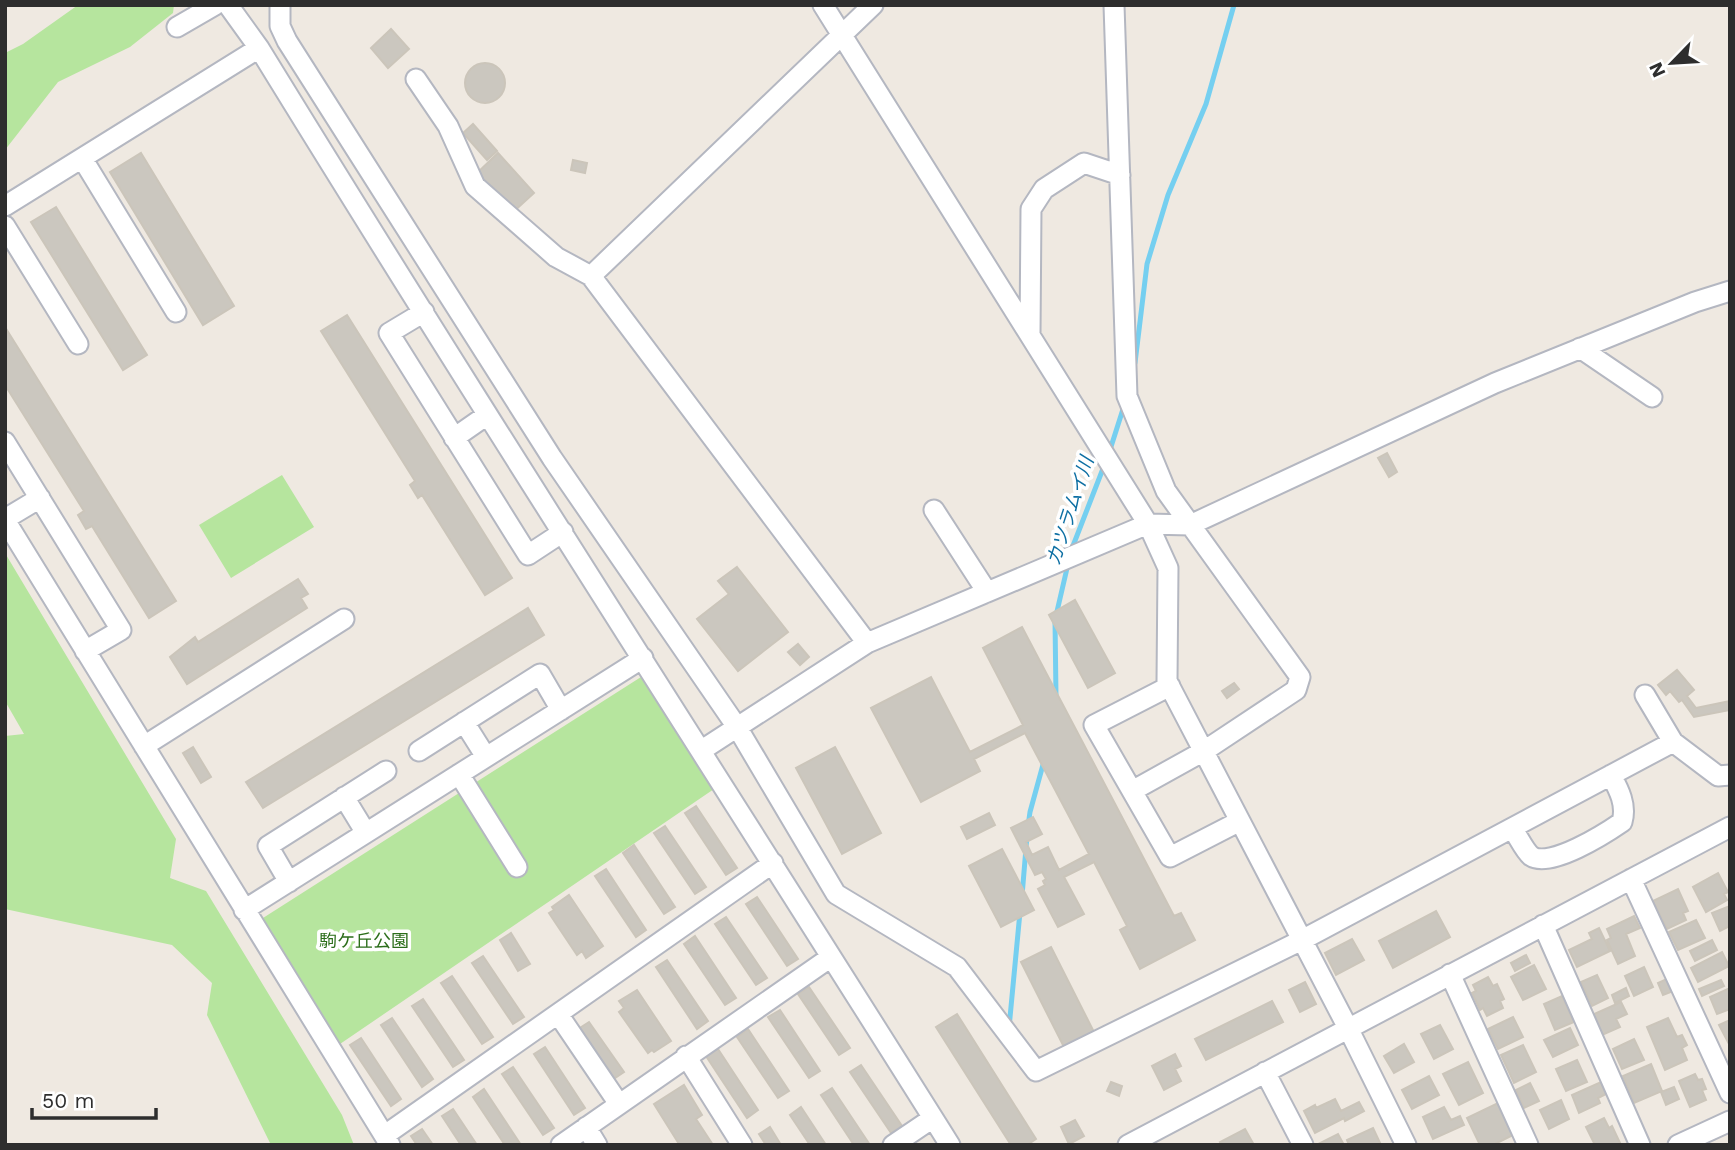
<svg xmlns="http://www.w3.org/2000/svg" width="1735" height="1150" font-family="'Work Sans','Noto Sans JP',sans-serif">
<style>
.green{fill:#b6e59e}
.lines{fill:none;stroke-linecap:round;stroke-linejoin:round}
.stream{stroke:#75cff0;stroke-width:5}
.building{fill:#cbc7bf;stroke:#cbc5ba;stroke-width:2}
.minor-casing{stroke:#b4b7c1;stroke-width:23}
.minor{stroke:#fff;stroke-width:19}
.labels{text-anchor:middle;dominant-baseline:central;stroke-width:7;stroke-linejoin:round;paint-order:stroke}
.park-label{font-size:18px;fill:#2c6e1b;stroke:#fff}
.water-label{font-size:19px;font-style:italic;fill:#0d6fa3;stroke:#fff}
</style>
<rect width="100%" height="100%" fill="#efe9e1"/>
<path class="green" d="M78 5H174L173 13 130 47 58 82 5 150V53L23 44Z
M282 475 314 527 231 578 199 525Z
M5 553 176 839 170 878 206 891 342 1115 354 1145H271L207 1015 212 983 172 945 5 909V736L24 734 5 701Z
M641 677 714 789 340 1044 263 918Z"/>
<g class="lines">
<path class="stream" d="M1135 363 1147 264 1168 195 1206 104 1234 5
M1109 453 1124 406
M1071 551 1104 466
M1056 697 1055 620 1068 564
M1028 826 1030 812 1044 761
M1022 896 1027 836
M1009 1028 1020 912"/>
</g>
<path class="building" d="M391 29 409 49 388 68 371 48Z
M465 83a20 20 0 1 1 40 0a20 20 0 1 1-40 0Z
M473 124 497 151 487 160 463 133Z
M141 153 234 306 203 325 110 172Z
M498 153 534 193 512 213 476 174Z
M573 160 587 163 585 173 571 170Z
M56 207 147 355 123 370 31 222Z
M347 315 512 578 485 595 422 495 418 498 410 485 415 481 321 331Z
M5 327 176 601 149 618 92 526 86 529 78 515 84 511 5 385Z
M1387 453 1397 472 1389 477 1378 458Z
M737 567 788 632 738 671 697 619 729 594 718 581Z
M298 579 308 594 301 598 307 608 187 684 170 657 195 637 198 642Z
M1075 600 1115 673 1088 688 1049 615Z
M528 608 544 635 263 808 246 782Z
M1022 627 1174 916 1181 913 1195 940 1140 969 1120 930 1127 926 1094 862 1064 877 1084 914 1058 927 1038 889 1045 885 1043 881 1046 879 1042 872 1035 875 1011 828 1033 817 1042 834 1026 842 1032 855 1048 847 1059 870 1089 854 1025 733 974 759 980 771 921 802 871 708 931 677 970 752 1023 725 983 648Z
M798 644 809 657 800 665 788 652Z
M1677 670 1694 690 1687 696 1696 708 1730 701V710L1694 717 1682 700 1679 702 1670 691 1666 695 1658 685Z
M1234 683 1239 689 1227 698 1222 691Z
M193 747 211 777 201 783 183 753Z
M835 747 881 833 842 854 796 768Z
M696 806 737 868 726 875 685 813Z
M989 813 995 825 967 839 961 827Z
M665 826 706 887 695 894 654 833Z
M634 845 675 907 664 914 623 853Z
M1002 849 1034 910 1001 927 969 866Z
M606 869 646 930 636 937 595 876Z
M1718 873 1728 892 1724 894 1727 900 1706 912 1693 887Z
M1678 889 1688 911 1683 913 1686 920 1667 929 1653 901Z
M569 895 603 946 586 958 582 951 577 955 549 913 554 910 552 907Z
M757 897 798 959 787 966 746 904Z
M1730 906V926L1720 931 1712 913Z
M1436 911 1450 937 1393 968 1379 941Z
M1634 916 1640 928 1626 934 1635 956 1618 964 1607 940 1611 938 1607 929Z
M726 917 767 978 756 985 715 924Z
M1696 920 1705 938 1678 950 1669 932Z
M1599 928 1610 951 1577 967 1569 950 1592 939 1589 933Z
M511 933 530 964 518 971 500 940Z
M695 936 736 998 725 1005 684 944Z
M1352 939 1364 960 1336 975 1325 953Z
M1712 940 1717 950 1695 961 1690 951Z
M1051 947 1097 1038 1067 1053 1021 962Z
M1722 952 1729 966 1698 982 1691 968Z
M1526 955 1530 963 1515 971 1511 963Z
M483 956 524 1017 513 1024 472 963Z
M667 960 708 1021 697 1029 656 967Z
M1534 965 1546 989 1523 1000 1511 977Z
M1644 967 1653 987 1634 996 1625 976Z
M1597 975 1608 998 1592 1006 1581 982Z
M452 976 493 1037 482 1044 441 983Z
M1488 977 1493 986 1497 984 1504 999 1500 1001 1503 1008 1487 1016 1483 1008 1480 1010 1472 993 1476 991 1473 985Z
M1671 977 1676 990 1663 995 1658 983Z
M1721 980 1724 986 1702 996 1699 989Z
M1305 982 1316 1004 1300 1012 1289 990Z
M809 987 850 1048 839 1055 798 994Z
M1626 988 1629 996 1615 1003 1612 995Z
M1730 988V1009L1717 1014 1710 997Z
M637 990 671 1041 654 1052 652 1050 648 1053 619 1012 624 1008 619 1001Z
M1562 996 1574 1022 1555 1030 1544 1004Z
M423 999 464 1060 453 1067 412 1006Z
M1272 1001 1283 1022 1206 1060 1195 1039Z
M1621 1002 1627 1014 1616 1019 1620 1027 1602 1035 1592 1015Z
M780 1010 820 1071 809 1078 768 1017Z
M957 1014 1036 1139 1027 1145H1011L936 1027Z
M1513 1017 1523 1037 1498 1049 1488 1029Z
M392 1018 433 1079 422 1087 381 1025Z
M1668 1018 1677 1037 1682 1035 1687 1045 1682 1048 1687 1060 1665 1070 1647 1027Z
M1730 1020V1044H1729L1719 1025Z
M589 1022 624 1072 606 1084 572 1033Z
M1440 1025 1453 1049 1434 1059 1421 1034Z
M1570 1028 1578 1045 1553 1057 1544 1040Z
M748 1029 789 1091 778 1098 737 1037Z
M361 1038 401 1099 391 1106 350 1045Z
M1634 1039 1644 1060 1622 1069 1613 1049Z
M1404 1044 1414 1062 1394 1073 1384 1056Z
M1523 1045 1536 1072 1514 1083 1501 1055Z
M545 1047 585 1108 574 1115 534 1054Z
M718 1049 758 1110 747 1118 706 1056Z
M1175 1054 1181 1066 1175 1069 1181 1081 1164 1090 1152 1066Z
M1577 1060 1587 1082 1566 1091 1556 1069Z
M1468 1062 1483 1093 1459 1105 1443 1074Z
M1651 1064 1662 1091 1634 1103 1623 1076Z
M861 1065 902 1126 891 1133 850 1072Z
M513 1067 554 1128 543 1135 502 1074Z
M1695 1074 1698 1080 1702 1079 1706 1089 1702 1090 1706 1100 1690 1107 1679 1081Z
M1429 1076 1439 1095 1412 1109 1402 1090Z
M1111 1082 1122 1086 1119 1096 1107 1091Z
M1601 1082 1606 1094 1598 1098 1600 1103 1579 1113 1572 1095Z
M1530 1083 1539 1101 1524 1108 1516 1090Z
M684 1085 702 1115 696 1119 713 1145H677L679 1144 654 1104Z
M1674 1087 1679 1099 1666 1105 1661 1092Z
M832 1088 870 1145H854L821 1095Z
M484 1089 521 1145H505L473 1097Z
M1335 1099 1341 1111 1359 1102 1364 1111 1345 1121 1344 1118 1315 1133 1304 1111 1315 1105 1316 1108Z
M1561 1100 1569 1119 1549 1129 1540 1110Z
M1498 1103 1513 1135 1493 1145H1480L1467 1118Z
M801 1107 826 1145H810L790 1115Z
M1444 1107 1451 1120 1460 1116 1464 1125 1433 1139 1423 1117Z
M453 1109 477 1145H461L442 1116Z
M1604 1118 1609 1128 1612 1126 1621 1145H1595L1586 1127Z
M1075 1120 1084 1136 1069 1144 1061 1127Z
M770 1127 781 1145H766L759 1134Z
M1373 1128 1381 1145H1349L1347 1140Z
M422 1129 433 1145H417L411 1136Z
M1245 1129 1254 1145H1222L1220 1142Z
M1338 1134 1344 1145H1318V1144Z"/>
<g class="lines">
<g class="minor-casing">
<path id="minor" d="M228 5 259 48C485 416 720 779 950 1145
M280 5V26L287 41 552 458 737 727 836 894 957 967 1036 1071 1302 940 1673 742 1718 776 1730 775
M823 5 1148 524 1168 568 1167 681 1348 1028 1406 1145
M1114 5 1127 396 1166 491 1300 677 1296 690 1204 751 1132 791
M177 27 215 5
M416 79 448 126 475 186 556 257 591 276
M82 158 176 312
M5 206 259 48
M5 226 78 344
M424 312 389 333 528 555 563 532
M1030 335 1031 209 1044 189 1084 163 1120 175
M1580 348 1652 397
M454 438 487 415
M5 442 121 630 85 651
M934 510 987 592
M5 519 40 498
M5 520 390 1145
M867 643 591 276 873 5
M1170 686 1094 725 1170 857 1240 821
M1645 695 1673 742
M464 722 486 757
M144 746 344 619
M702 750 867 643 1148 524 1190 525 1495 383 1695 302 1730 291
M419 751 540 674 561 710
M459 774 517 867
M344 797 366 833
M1512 828C1518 836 1524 850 1531 856 1550 869 1606 833 1622 822 1627 805 1619 790 1611 775
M1631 879 1730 1093
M289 882 268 846 386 771
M244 910 643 658
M1543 925 1640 1145
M1450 974 1528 1145
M558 1014 619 1104
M686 1056 742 1145
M1265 1072 1303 1145
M586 1127 597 1145
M385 1135 773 863
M561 1145 831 957
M893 1145 933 1118
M1128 1145 1730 827
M1678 1145 1730 1121"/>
</g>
<use href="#minor" class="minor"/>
</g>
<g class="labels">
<g class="park-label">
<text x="364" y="940">駒ケ丘公園</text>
</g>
<g class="water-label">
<text transform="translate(1070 511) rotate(-72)">カツラムイ川</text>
</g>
</g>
<rect width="1735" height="1150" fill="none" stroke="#2e2e2e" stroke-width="14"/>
<g transform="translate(1672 63) rotate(245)" stroke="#ffffff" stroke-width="5" paint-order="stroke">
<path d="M0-5L12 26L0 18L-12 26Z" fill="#2e2e2e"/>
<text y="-10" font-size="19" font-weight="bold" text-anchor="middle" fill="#2e2e2e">N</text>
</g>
<path d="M32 1108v10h124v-10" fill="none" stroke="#2e2e2e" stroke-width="3.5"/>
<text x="42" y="1108" font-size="21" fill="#2e2e2e" stroke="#ffffff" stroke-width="5" paint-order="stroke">50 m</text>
</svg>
